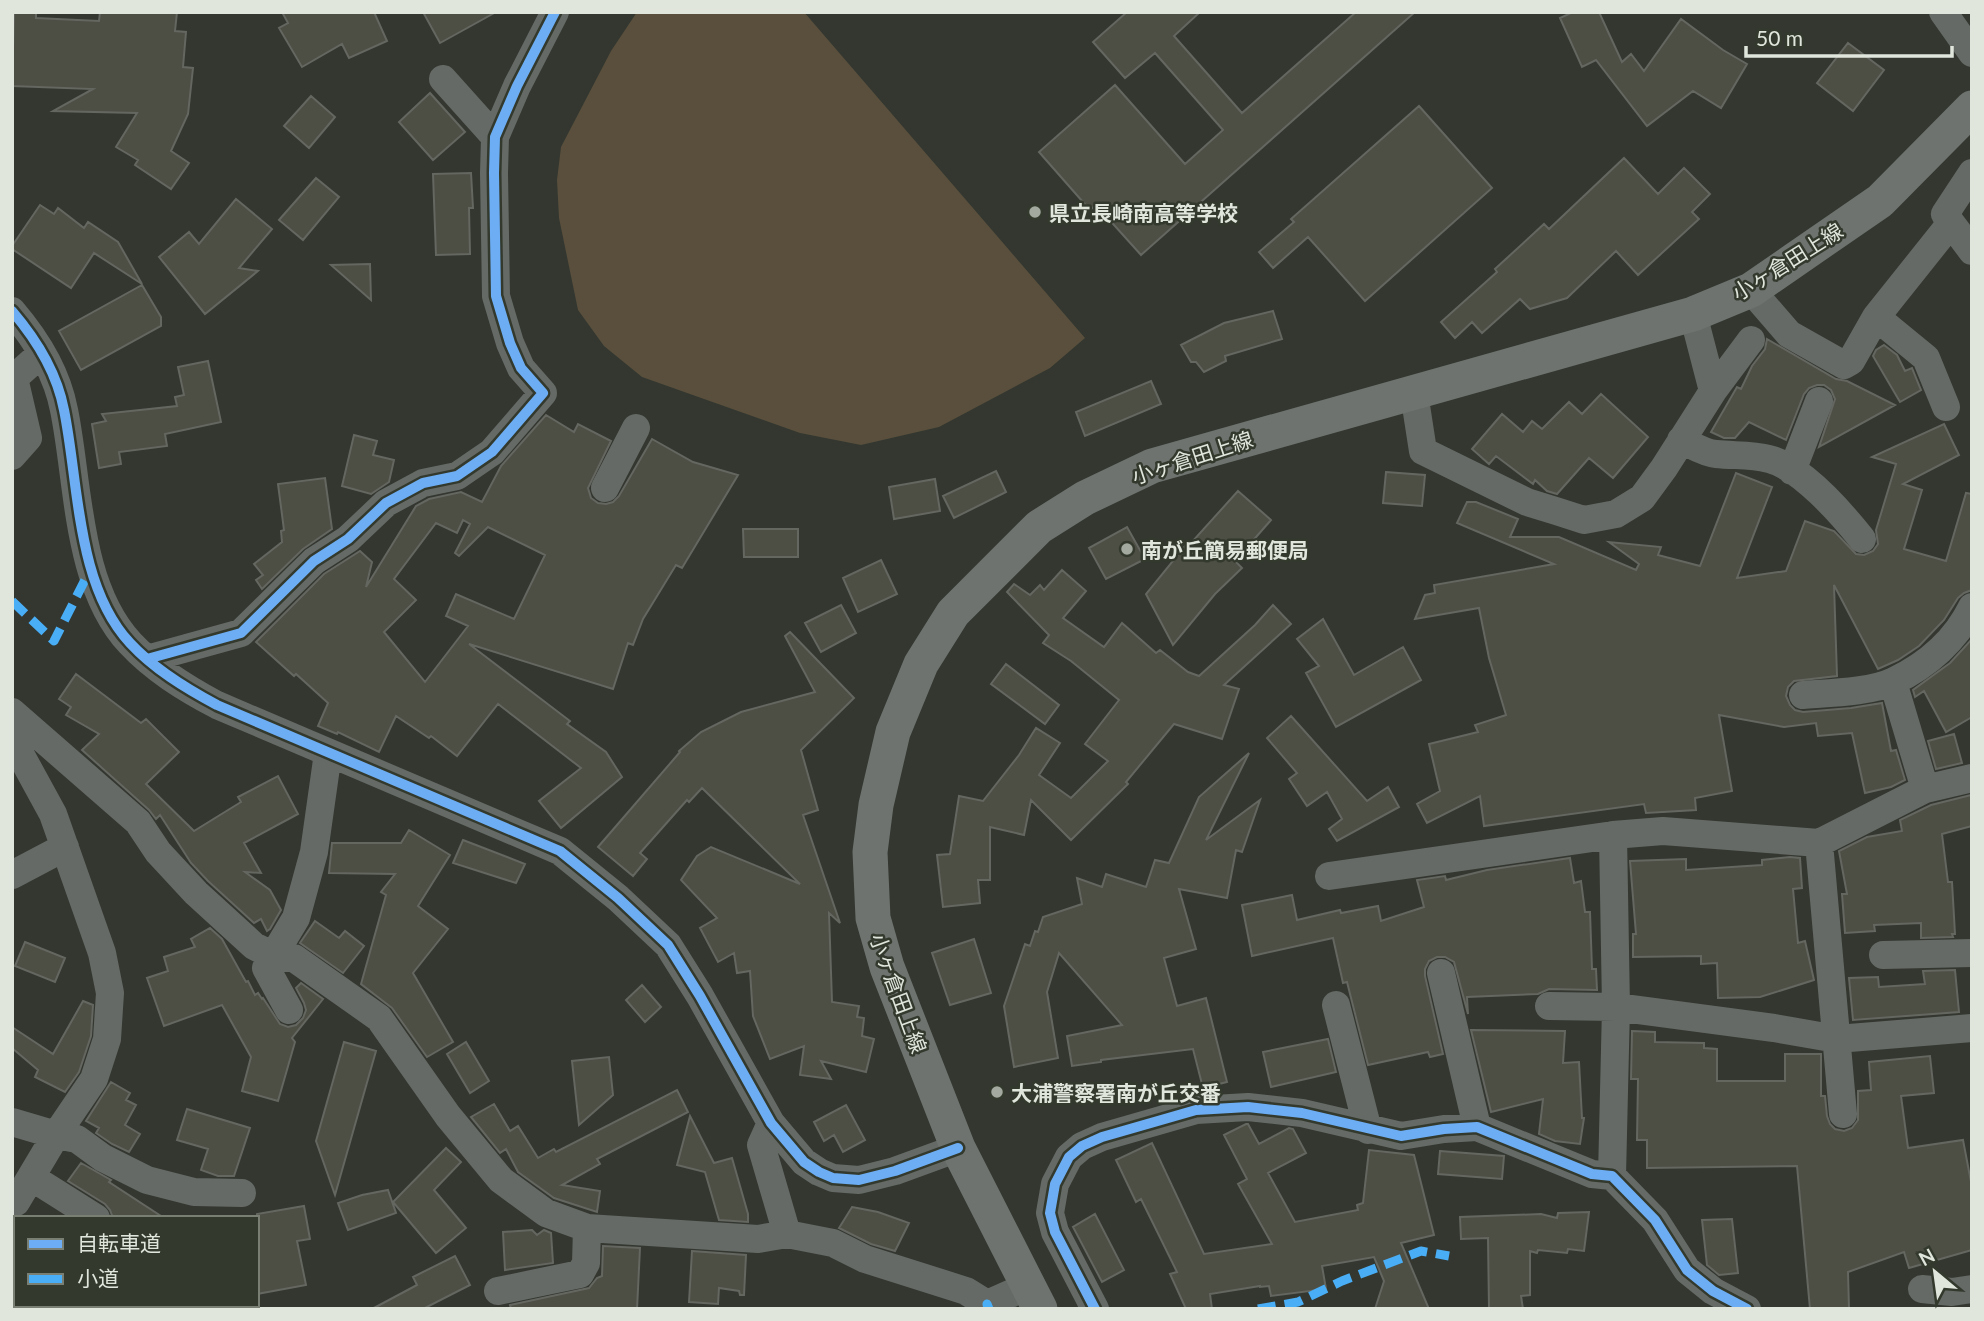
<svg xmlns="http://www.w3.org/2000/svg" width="1984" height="1321" font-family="Lato,'Noto Sans JP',sans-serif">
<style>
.green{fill:#594f3c}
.building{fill:#4d4f45;stroke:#646660;stroke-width:2;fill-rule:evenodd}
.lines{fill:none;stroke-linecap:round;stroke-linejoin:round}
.minor{stroke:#666a66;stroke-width:28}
.major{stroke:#6e736f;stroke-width:35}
.quiet{stroke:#49aef6;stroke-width:9;stroke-dasharray:18 9;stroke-linecap:butt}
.cycleway-casing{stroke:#333a2d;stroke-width:15}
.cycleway{stroke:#6dadf4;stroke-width:10}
.poi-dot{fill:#a4a9a0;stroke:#333a2d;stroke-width:2.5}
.labels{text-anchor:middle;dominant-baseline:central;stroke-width:5;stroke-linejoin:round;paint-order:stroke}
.poi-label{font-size:21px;font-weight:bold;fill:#e1e6dd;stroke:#333a2d;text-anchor:start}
.street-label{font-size:21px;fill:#e1e6dd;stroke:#333a2d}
</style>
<rect width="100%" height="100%" fill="#333730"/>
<path class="green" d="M637 12H804L1085 338 1050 368 939 427 861 445 800 433 642 377 604 346 578 310 559 218 557 180 561 147 611 51Z
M12 1261 16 1264V1305H107L117 1309H12Z"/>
<path class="building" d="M14 12H36V18L99 21 100 12H177L175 31 186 32 183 67 193 68 188 114 171 151 189 163 171 189 135 165 138 160 116 147 137 113 53 111 93 89 12 86Z
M282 12H374L387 41 349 58 342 44 302 67 279 28 288 23Z
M423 12H496L440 43Z
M1127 12H1200L1174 36 1242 113 1356 12H1415L1141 255 1096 205 1090 210 1039 152 1115 85 1185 164 1223 130 1155 53 1125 78 1093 42Z
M1573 12H1599L1622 62 1631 54 1644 71 1681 19 1723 50 1747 64 1721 108 1693 91 1647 126 1596 60 1582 67 1560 18Z
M1848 43 1884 70 1853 111 1817 83Z
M430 93 465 132 433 160 399 122Z
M311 96 335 117 309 148 284 126Z
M1419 106 1492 188 1365 301 1308 237 1273 268 1259 252 1294 222 1291 219Z
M1624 158 1658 194 1684 168 1710 194 1692 212 1699 219 1638 275 1616 251 1567 298 1530 309 1520 299 1482 333 1472 322 1455 338 1441 322 1497 272 1495 269 1544 224 1549 229Z
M471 173 473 208H469L470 254 436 255 433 174Z
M316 178 339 197 303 240 279 220Z
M236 199 272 229 239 268 258 271 205 314 159 257 189 232 199 244Z
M40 205 54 214 58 208 84 228 88 222 118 242 142 284 94 253 71 288 12 249V246Z
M370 264 371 300 331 265Z
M142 285 161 317V326L81 370 59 331Z
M1273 311 1282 339 1225 356 1226 361 1204 372 1196 362H1191L1181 345 1224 323Z
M1767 339 1836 379 1847 381 1895 405 1819 447 1835 399 1831 390 1824 385H1817L1809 388 1804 394 1786 440 1749 422 1735 438H1724L1711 432 1737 387 1741 389 1752 366 1765 349Z
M1884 345 1897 355 1905 371 1912 368 1921 390 1900 402 1873 356 1876 350Z
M208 361 221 422 165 434 167 446 119 452 121 464 99 468 92 424 106 421 102 414 177 406 175 397 184 395 178 367Z
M1151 381 1161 404 1085 436 1076 412Z
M1601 394 1648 437 1613 478 1589 458 1557 494 1547 491 1535 480 1533 484 1496 456 1489 464 1472 449 1502 414 1523 432 1532 421 1542 429 1569 402 1582 414Z
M546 415 574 432 578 424 611 441 588 488 591 498 598 503 606 504 613 502 619 496 652 439 693 462 738 475 682 568 676 565 643 619 633 645 628 643 613 689 469 644 570 721 567 724 606 752 622 777 561 828 539 801 581 768 498 704 457 756 431 736 429 738 396 716 379 752 338 732 337 734 318 726 328 703 296 674 294 676 256 642 324 574 360 551 372 562 366 587 416 506 429 499 461 492 482 502 501 466ZM463 520 470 524 455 553 459 556 488 527 545 555 514 619 456 594 446 616 468 626 425 682 384 632 416 600 394 579 436 523 457 533Z
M1944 424 1959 455 1903 484 1922 490 1904 549 1946 561 1966 493 1972 494V590L1964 593 1958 598 1944 620 1919 646 1898 660 1878 669 1834 585 1837 676 1794 681 1788 687 1786 696 1790 705 1795 710 1803 712 1851 708 1882 703 1891 751 1896 750 1905 780 1891 787 1865 793 1852 733 1818 736 1816 723 1784 727 1719 715 1732 791 1695 798 1696 810 1646 813 1644 804 1484 826 1480 796 1427 823 1417 804 1440 791 1429 744 1478 732 1475 725 1506 715 1489 658 1479 608 1415 619 1425 595 1435 593 1434 585 1554 564 1457 523 1467 502H1476L1518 519 1510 537H1559L1636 570 1639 564 1609 542 1661 547 1658 555 1700 566 1736 473 1772 487 1737 578 1786 571 1805 521 1834 531 1856 554 1864 555 1873 551 1878 544 1876 530 1896 464 1872 457Z
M354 435 377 441 373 455 394 460 389 482 371 494 342 486Z
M996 471 1006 492 954 518 943 496Z
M1386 472 1425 475 1422 506 1383 503Z
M325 478 332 529 303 549 262 589 256 580 263 575 254 564 282 542 281 531 284 530 278 484Z
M935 479 940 511 894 519 889 487Z
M1238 491 1271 520 1235 561 1242 568 1215 594 1173 645 1146 594 1185 546 1192 542Z
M1127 527 1145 559 1106 579 1089 548Z
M743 529H798V557H744Z
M881 560 897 594 858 612 843 578Z
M1062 570 1086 591 1063 618 1104 647 1122 623 1156 653 1160 650 1188 672 1199 676 1255 625 1273 605 1291 624 1224 685 1239 689 1222 739 1174 724 1126 782 1128 784 1071 840 1031 800 1024 835 990 827V880H978L980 903 943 907 937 855 950 854 959 796 983 801 1019 755 1036 728 1060 743 1039 775 1071 798 1108 761 1085 744 1119 700 1071 661 1043 643 1049 635 1007 592 1014 584 1030 595 1040 585 1044 590Z
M841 605 856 633 821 652 805 623Z
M1323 619 1354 675 1403 647 1421 680 1336 727 1306 673 1319 666 1297 639Z
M790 632 854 698 801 750 818 810 803 815 840 923 829 913 832 1002 859 1006 857 1017 864 1018 862 1036 874 1039 866 1072 821 1061 831 1079 800 1075 804 1046 770 1059 753 1016 750 971 737 973 734 953 718 962 700 928 717 918 681 880 697 856 711 847 800 884 702 788 689 802 687 800 640 853 647 859 633 876 598 847 680 752 679 751 701 732 741 712 815 692 785 636Z
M1972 639V717L1946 732 1924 691 1915 697 1913 690 1950 663Z
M1006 664 1059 705 1045 724 991 684Z
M76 674 141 723 146 719 179 752 146 784 194 831 241 802 238 797 278 776 298 814 244 843 261 873 245 872 270 890 281 910 270 929 267 931 261 919 254 923 208 881 191 863 160 815 156 819 149 810 82 750 99 734 66 715 71 707 59 699Z
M1291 716 1367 801 1388 787 1399 807 1337 841 1329 829 1342 819 1327 792 1307 806 1289 779 1297 773 1267 738Z
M1954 734 1962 763 1936 769 1928 741Z
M1249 753 1206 840 1260 800 1242 852 1236 850 1227 898 1179 889 1196 949 1164 958 1177 1006 1206 998 1227 1082 1203 1088 1193 1049 1101 1060V1062L1072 1066 1067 1036 1122 1025 1059 953 1047 992 1058 1058 1014 1067 1004 1006 1025 944 1030 946 1035 931 1038 932 1043 917 1082 904 1077 878 1102 887 1106 874 1146 887 1155 860 1169 863 1199 797Z
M1971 795 1972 826 1942 834 1948 882H1952L1955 934H1952L1953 937 1921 938V923L1874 925 1875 931 1845 933 1842 894H1847L1839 851 1867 837 1902 831 1900 820 1931 805Z
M409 830 450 855 418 906 448 929 413 973 453 1042 427 1057 392 1008 361 984 386 895 381 892 395 874 329 873 332 843H401Z
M463 840 525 864 516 883 453 863Z
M1790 857 1800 858 1802 888 1793 889 1798 943 1805 941 1814 980 1760 997 1718 998 1717 963 1701 964V956L1633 957V934H1636L1630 861 1686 859V870L1762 865V860Z
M1570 858 1574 883 1581 881 1585 912H1590L1592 969H1596L1597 990 1549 989 1538 994 1467 997 1468 1014 1454 962 1445 957H1437L1429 961 1425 969V976L1443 1054 1430 1057 1428 1052 1368 1065 1347 982 1343 983 1333 938 1252 956 1242 905 1292 895 1297 920 1340 910 1341 913 1378 906 1381 921 1424 907 1417 880 1445 876 1446 880 1487 870Z
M315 921 339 938 345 931 364 946 343 973 300 943Z
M210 928 222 939 246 982 248 981 255 995 258 993 262 999 263 998 280 1024 288 1027 296 1025 303 1018 306 1010 304 1003 296 988 301 983 323 999 292 1038 295 1042 278 1101 242 1091 251 1057 222 1005 164 1026 147 978 168 971 164 957 195 947 191 939Z
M974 939 991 993 950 1005 932 953Z
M25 942 65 958 55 982 15 966Z
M1955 970 1959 1012 1853 1020 1849 978 1878 977 1879 987 1925 984 1923 971Z
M642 985 661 1007 645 1022 626 1000Z
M83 1001 93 1005 91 1036 79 1072 65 1092 35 1077 38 1070 12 1048V1027L53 1054Z
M1471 1030 1565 1031 1563 1063 1579 1062 1582 1118H1584L1580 1144 1555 1141 1539 1134 1543 1099 1491 1112Z
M1632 1031 1655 1032V1042L1704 1043V1048L1717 1049V1081H1785V1054H1821V1096H1825L1827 1116 1830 1124 1835 1129 1844 1131 1852 1128 1858 1120V1091L1871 1090 1869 1062 1930 1056 1934 1093 1901 1096 1908 1148 1963 1140 1972 1187V1250L1909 1268 1904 1252 1848 1272 1849 1309H1810L1797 1166 1647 1168V1140H1637L1638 1079H1631Z
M1328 1039 1336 1072 1271 1087 1263 1052Z
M344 1042 376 1051 335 1195 316 1141Z
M466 1042 489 1081 470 1093 447 1054Z
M609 1057 613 1095 579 1125 572 1061Z
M111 1082 130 1093 126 1100 136 1105 125 1125 140 1134 129 1152 112 1144 96 1133 99 1128 86 1121Z
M677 1090 688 1112 597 1159 600 1164 562 1185 600 1191 597 1212 554 1198 518 1172 506 1149 500 1153 471 1117 494 1104 510 1131 518 1126 538 1158 554 1149 556 1152Z
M846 1105 865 1140 843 1152 834 1135 824 1141 814 1122Z
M187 1109 250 1128 234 1176H218L201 1170 208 1149 177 1140Z
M690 1116 714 1163 732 1158 748 1214V1222L719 1220 705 1172 677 1165Z
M1246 1124H1248L1259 1144 1289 1128 1293 1129 1306 1153 1268 1173 1295 1222 1358 1210 1357 1205 1363 1203 1369 1150 1414 1155 1434 1235 1401 1243 1429 1309H1375L1384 1281 1374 1257 1322 1266 1326 1289 1271 1296 1269 1286 1260 1287V1286L1210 1294 1212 1309H1186L1170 1274 1177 1272 1141 1199 1136 1202 1116 1160 1152 1143 1204 1254 1272 1244 1238 1184 1247 1179 1224 1135Z
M446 1148 461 1162 434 1190 466 1228 436 1253 393 1202Z
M1440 1151 1504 1156 1502 1179 1438 1174Z
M81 1163 111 1180 109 1182 164 1218H113L110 1210 105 1204 68 1181Z
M388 1190 396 1213 348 1230 338 1203 362 1195Z
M304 1206 310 1239 297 1241 306 1285 257 1294V1214Z
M852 1207 878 1212 909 1223 895 1251 871 1244 839 1228Z
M1589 1212 1584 1251 1568 1249 1567 1253 1538 1250 1537 1253 1530 1251V1295L1521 1296 1523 1309H1489L1488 1238 1461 1239 1460 1217 1541 1214 1557 1218 1558 1213Z
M1095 1214 1124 1270 1102 1282 1073 1227Z
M1732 1219 1738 1273 1719 1275 1707 1265 1702 1220Z
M532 1230 537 1235 544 1230 551 1233 553 1263 505 1270 503 1232Z
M603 1246 640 1248 637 1309H511L510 1305 589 1288 597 1278 602 1276Z
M692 1251 746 1255 744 1295H740L739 1291 719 1288 718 1304 689 1302Z
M455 1256 470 1285 423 1309H372L417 1285 413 1277Z"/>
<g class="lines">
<path class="minor" d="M1943 12 1972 53
M443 79 495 137
M1951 223 1945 214 1972 173
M1751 290 1789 334 1844 365 1851 361 1876 317 1951 223 1972 251
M12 311C36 339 57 373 64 410 79 483 76 585 130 643 154 669 185 688 217 705L560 851 618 898 668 945 700 996 771 1123 804 1162 819 1172 833 1178 859 1180 895 1171 958 1148
M1876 317 1926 358 1946 407
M1713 391 1751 340
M1414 393 1423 451 1527 502 1556 511 1584 520 1616 514 1642 498 1664 468 1713 391 1693 314
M1681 440C1692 445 1704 453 1716 454 1734 456 1751 454 1769 459 1801 467 1842 514 1862 539
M12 456 28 438 14 378 42 353
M1792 471 1819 401
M605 488 636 428
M147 659 241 633 314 561 348 539 386 503 423 483 457 476 492 452 543 393 521 368 510 343 496 296 494 173 495 137 517 86 555 12
M1893 682 1925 789
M1803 695C1828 693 1872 692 1894 681 1927 665 1956 640 1972 607
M12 712 138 822 158 852 196 893 254 946 274 956 294 958 379 1018 448 1116 501 1180 546 1213 587 1228 758 1239 787 1234 833 1243 865 1259 966 1291 987 1304 1028 1286
M12 739 53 814 102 953 110 993 107 1039 94 1079 56 1135 16 1202
M1819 843 1843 1114
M12 875 65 847
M1329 876 1613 835 1663 831 1819 843 1925 789 1972 778
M1883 955 1972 953
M1441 973 1477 1127
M1336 1005 1368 1130
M1549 1006 1616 1007 1774 1028 1837 1039 1972 1028
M289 1010 266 968 296 918 314 852 328 753
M12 1122 56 1135 77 1139 103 1158 147 1180 194 1192 242 1193
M771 1123 761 1145 787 1234
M1612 1176 1616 1007 1613 835
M31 1177 96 1218
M1922 1289 1952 1292 1972 1289
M498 1291 580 1274 586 1263 587 1228
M1095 1309 1055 1232 1050 1213 1055 1184 1069 1157 1082 1146 1102 1137 1196 1110 1248 1107 1302 1113 1401 1136 1444 1129 1477 1127 1592 1174 1612 1176 1655 1220 1687 1270 1713 1291 1747 1309"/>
<path class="major" d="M1040 1309 958 1148 887 967 873 918 870 852 876 805 893 732 921 664 953 613 1039 527 1085 498 1152 466 1693 314 1751 290 1880 201 1972 108"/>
<path class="quiet" d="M12 601 54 641 91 568
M988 1309 987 1304 989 1309
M1258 1309 1298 1302 1342 1281 1421 1251 1449 1256"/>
<g class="cycleway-casing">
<path id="cycleway" d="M12 311C36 339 57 373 64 410 79 483 76 585 130 643 154 669 185 688 217 705L560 851 618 898 668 945 700 996 771 1123 804 1162 819 1172 833 1178 859 1180 895 1171 958 1148
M147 659 241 633 314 561 348 539 386 503 423 483 457 476 492 452 543 393 521 368 510 343 496 296 494 173 495 137 517 86 555 12
M1095 1309 1055 1232 1050 1213 1055 1184 1069 1157 1082 1146 1102 1137 1196 1110 1248 1107 1302 1113 1401 1136 1444 1129 1477 1127 1592 1174 1612 1176 1655 1220 1687 1270 1713 1291 1747 1309"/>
</g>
<use href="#cycleway" class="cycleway"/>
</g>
<g class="poi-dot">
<circle cx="1035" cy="212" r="7"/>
<circle cx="1127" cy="549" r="7"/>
<circle cx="997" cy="1092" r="7"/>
</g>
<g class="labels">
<g class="poi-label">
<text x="1049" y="212">県立長崎南高等学校</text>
<text x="1141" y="549">南が丘簡易郵便局</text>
<text x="1011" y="1092">大浦警察署南が丘交番</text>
</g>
<g class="street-label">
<text transform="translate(1787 261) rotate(-32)">小ヶ倉田上線</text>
<text transform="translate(1192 457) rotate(-18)">小ヶ倉田上線</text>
<text transform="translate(899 993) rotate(70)">小ヶ倉田上線</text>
</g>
</g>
<rect width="1984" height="1321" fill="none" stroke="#e1e6dd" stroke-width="28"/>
<rect x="14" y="1216" width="245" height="91" fill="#333a2d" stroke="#797f73" stroke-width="2"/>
<rect x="28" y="1239" width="35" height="10" fill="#6dadf4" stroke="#797f73" stroke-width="2"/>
<text x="77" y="1251" font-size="21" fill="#e1e6dd">自転車道</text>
<rect x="28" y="1274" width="35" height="10" fill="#49aef6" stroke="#797f73" stroke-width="2"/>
<text x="77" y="1286" font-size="21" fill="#e1e6dd">小道</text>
<g transform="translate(1935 1272) rotate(331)" stroke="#333a2d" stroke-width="5" paint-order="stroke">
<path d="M0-5L12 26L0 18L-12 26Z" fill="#e1e6dd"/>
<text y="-10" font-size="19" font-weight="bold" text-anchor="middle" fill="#e1e6dd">N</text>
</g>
<path d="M1746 46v10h206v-10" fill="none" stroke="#e1e6dd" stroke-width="3.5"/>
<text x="1756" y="46" font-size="21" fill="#e1e6dd" stroke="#333a2d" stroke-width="5" paint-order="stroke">50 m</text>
</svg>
